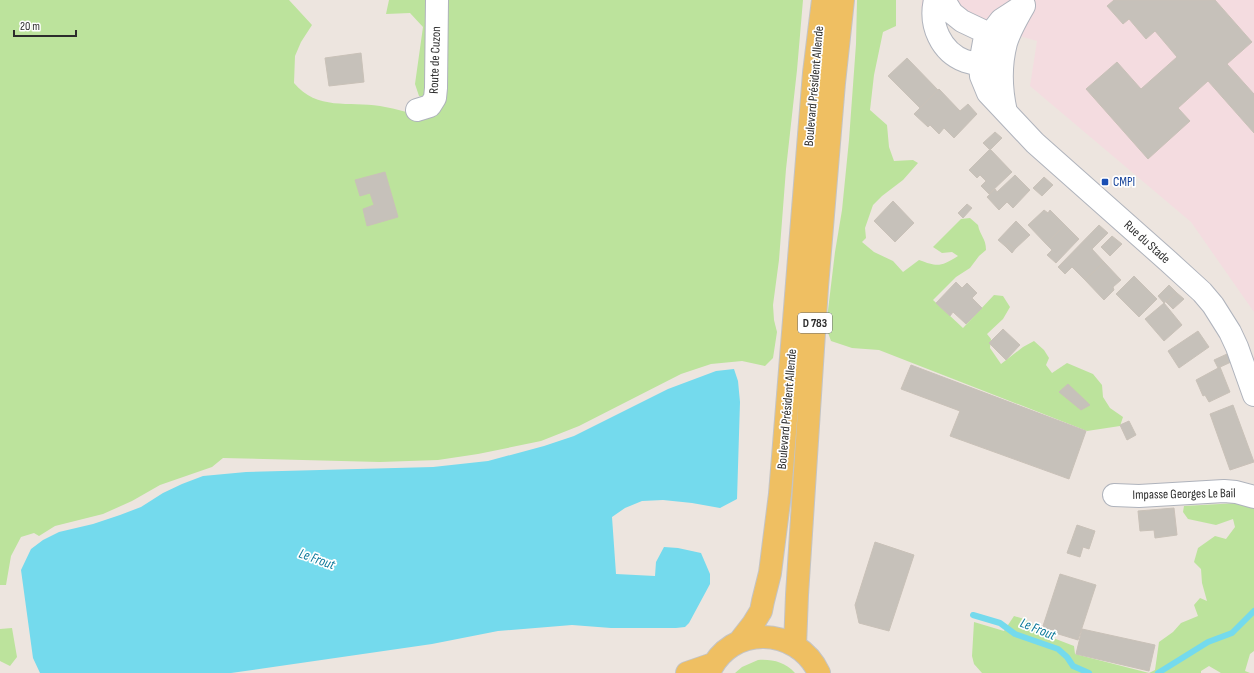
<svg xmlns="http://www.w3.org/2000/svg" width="1254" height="673" font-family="'Sofia Sans Condensed',sans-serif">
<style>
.medical{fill:#f4dce0}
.green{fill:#bce39c}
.water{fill:#74daed}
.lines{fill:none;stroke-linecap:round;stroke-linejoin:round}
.stream{stroke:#74daed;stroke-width:6}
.building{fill:#c6c1ba;stroke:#c9c1b8}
.street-casing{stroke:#afb3bc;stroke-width:24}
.primary-casing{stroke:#c4c4c4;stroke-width:24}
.street{stroke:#fff;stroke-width:22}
.primary{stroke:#efbf62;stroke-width:22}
.transit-dot{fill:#1a4fb4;stroke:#fff;stroke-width:1.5}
.labels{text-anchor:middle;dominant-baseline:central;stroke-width:3.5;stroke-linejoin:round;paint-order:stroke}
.shield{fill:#fff;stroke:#6b6b6b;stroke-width:1}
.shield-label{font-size:12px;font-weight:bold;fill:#2c2c2c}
.street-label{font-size:13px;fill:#2c2c2c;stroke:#fff}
.transit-label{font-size:13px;fill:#164399;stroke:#fff;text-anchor:start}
.water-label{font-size:14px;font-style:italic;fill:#107b9c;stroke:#fff}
</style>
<rect width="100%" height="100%" fill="#ede5df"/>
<path class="medical" d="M922 0H1254V312L1191 222 1030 86 1037 41 921 8Z"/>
<path class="green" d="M0 0H289L312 25 301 42 295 56 294 83C317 111 349 101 380 106 397 109 414 114 431 118L439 106 419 96 415 84 423 27 410 13 386 14 389 0H803L797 70 786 169 779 260 773 305 774 320 777 332 773 358 765 366 742 361 711 364 681 374 579 426 541 441 478 454 438 460 380 462 223 458 212 467 160 485 132 501 103 514 55 526 39 536 34 533 21 537 11 556 6 585H0Z
M857 0H896V26L883 32 874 75 870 110 887 125 889 147 894 161 913 160 918 163 903 180 882 196 873 205 865 228 866 238 862 242 874 252 893 261 903 272 919 260C938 267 940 267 958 256L952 252 942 253 933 247 961 219 970 218 978 225C980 236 986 238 986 250L979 256 970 268 956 277 933 300 963 328 994 295 1003 296 1010 307 1003 319 987 334 991 339 990 348 1001 364 1023 347 1034 341 1044 350 1049 358 1046 365 1052 373 1067 363 1093 374 1102 385 1103 397 1110 408 1123 417 1120 426 1087 431 879 350 852 348 831 341 826 327 835 252 842 210 849 140 856 44Z
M1238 503 1254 506V651L1250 654 1245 671 1250 673H1221L1209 666 1201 671V673H982L974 664 972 656 974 622 1004 631 1014 616 1024 619 1033 624 1040 633 1074 646 1075 654 1149 673 1155 670 1159 642 1173 632 1181 623 1198 616 1194 605 1200 598 1207 601 1202 583 1201 569 1194 562 1198 548 1215 536 1226 539 1235 527 1233 519 1216 525 1188 519 1183 512 1184 506Z
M12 628 17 657 10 666 0 661V629Z
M758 660C772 659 785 662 795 673H735L742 667Z"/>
<path class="water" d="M734 369 738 381 740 402 737 499 720 508 692 503 663 500 642 501 625 508 612 517 616 574 655 576 656 562 664 547 678 548 701 553 710 574V584L689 623 685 627 676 628H611L572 625 498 631 432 644 231 673H40L33 658 21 570 31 549 43 540 59 532 93 524 120 515 141 507 163 493 182 484 203 476 246 472 433 467 488 461 544 446 574 436 668 389 716 371Z"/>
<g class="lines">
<path class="stream" d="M973 615 1000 623 1015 634 1058 649 1067 657 1073 666 1089 673
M1158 673 1208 642 1232 633 1254 611"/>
</g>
<path class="building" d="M1114 0H1215L1252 42 1227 64 1254 94V133L1208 81 1178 108 1190 121 1148 159 1086 89 1117 62 1141 89 1177 57 1155 31 1146 39 1129 19 1123 24 1107 6Z
M361 53 364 82 329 86 325 58Z
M907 58 938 90 920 108 888 76Z
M939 89 960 111 968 104 977 114 954 138 944 128 939 134 930 125 928 127 914 114Z
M995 132 1002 138 990 150 983 143Z
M990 149 1012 172 989 194 981 186 986 181 980 175 977 178 969 170Z
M385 172 398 217 367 226 363 209 374 205 370 193 360 196 355 180Z
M1015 175 1030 190 1013 208 1007 202 999 210 987 197 995 189 997 192Z
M1044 177 1053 185 1042 196 1033 188Z
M893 201 914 223 895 242 874 221Z
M967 204 972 208 963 218 958 213Z
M1044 210 1048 213 1050 210 1065 225 1046 244 1028 225Z
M1016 221 1030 235 1015 249 1008 243 1005 246 998 240Z
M1065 225 1079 239 1056 263 1047 255 1052 250 1046 244Z
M1099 225 1108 233 1092 249 1104 262 1085 280 1072 267 1065 274 1058 267Z
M1112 236 1122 244 1110 256 1101 247Z
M1008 243 1015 249 1012 253 1005 246Z
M1104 262 1121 280 1113 287 1114 290 1104 300 1085 280Z
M1134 276 1157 299 1139 317 1116 294Z
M956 282 962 288 967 283 977 293 972 298 982 308 966 324 953 312 950 316 936 303Z
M1169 285 1177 293 1164 303 1158 296Z
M1177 293 1184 299 1173 309 1166 302Z
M1164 303 1182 325 1164 341 1145 319Z
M1003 329 1020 345 1006 360 989 343Z
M1198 331 1209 347 1179 368 1168 351Z
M1227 354 1231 362 1218 368 1214 360Z
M911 365 1086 431 1069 479 950 436 960 411 901 389Z
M1220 367 1230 392 1209 402 1205 395 1203 396 1196 380Z
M1068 384 1090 405 1081 410 1059 392Z
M1233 405 1254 462 1230 470 1210 414Z
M1129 421 1136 435 1127 440 1120 425Z
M1174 508 1177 535 1155 538 1154 530 1140 531 1138 511Z
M1077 525 1095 531 1089 549 1083 547 1080 557 1067 553Z
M875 542 914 555 889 631 859 623 855 605Z
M1060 574 1096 585 1078 640 1042 629Z
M1082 629 1155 645 1149 671 1076 654Z"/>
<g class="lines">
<g class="street-casing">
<path id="street" d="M935 0C929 25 941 52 965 61 974 64 984 65 993 67
M944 0 952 13 962 21 1002 40
M1024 5 1001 20 984 42 980 64 981 76 988 93 1035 143 1168 261 1202 292 1213 305 1230 332 1237 347 1254 395
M417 110 430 106 435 98 436 88 437 0
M1006 112C1001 90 1000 66 1006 43 1010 30 1017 18 1024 6
M1114 495 1139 496 1224 491 1236 492 1254 497"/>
</g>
<g class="primary-casing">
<path id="primary" d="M739 642 753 624 761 611 763 601 770 573 780 494 814 73 823 0
M795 646 797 595 817 287 834 83 843 0
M687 673 713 664
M709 673C730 624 797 626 819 673"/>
</g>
<use href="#street" class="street"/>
<use href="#primary" class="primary"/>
</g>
<rect class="transit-dot" x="1101" y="178" width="8" height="8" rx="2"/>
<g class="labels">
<rect class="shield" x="798" y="313" width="34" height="20" rx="3"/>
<g class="shield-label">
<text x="815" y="323">D 783</text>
</g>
<g class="street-label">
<text transform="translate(435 60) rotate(-88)">Route de Cuzon</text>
<text transform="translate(814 86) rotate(-85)">Boulevard Président Allende</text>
<text transform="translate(1147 242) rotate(42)">Rue du Stade</text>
<text transform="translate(787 409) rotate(-85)">Boulevard Président Allende</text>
<text transform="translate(1184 494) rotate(-1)">Impasse Georges Le Bail</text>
</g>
<g class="transit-label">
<text x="1113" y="182">CMPI</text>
</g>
<g class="water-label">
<text transform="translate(317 559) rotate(20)">Le Frout</text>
<text transform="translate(1038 629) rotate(22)">Le Frout</text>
</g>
</g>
<path d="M14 30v6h62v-6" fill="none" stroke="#2c2c2c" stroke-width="2"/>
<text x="20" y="30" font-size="12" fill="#2c2c2c" stroke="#ffffff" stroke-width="3" paint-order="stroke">20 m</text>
</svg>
